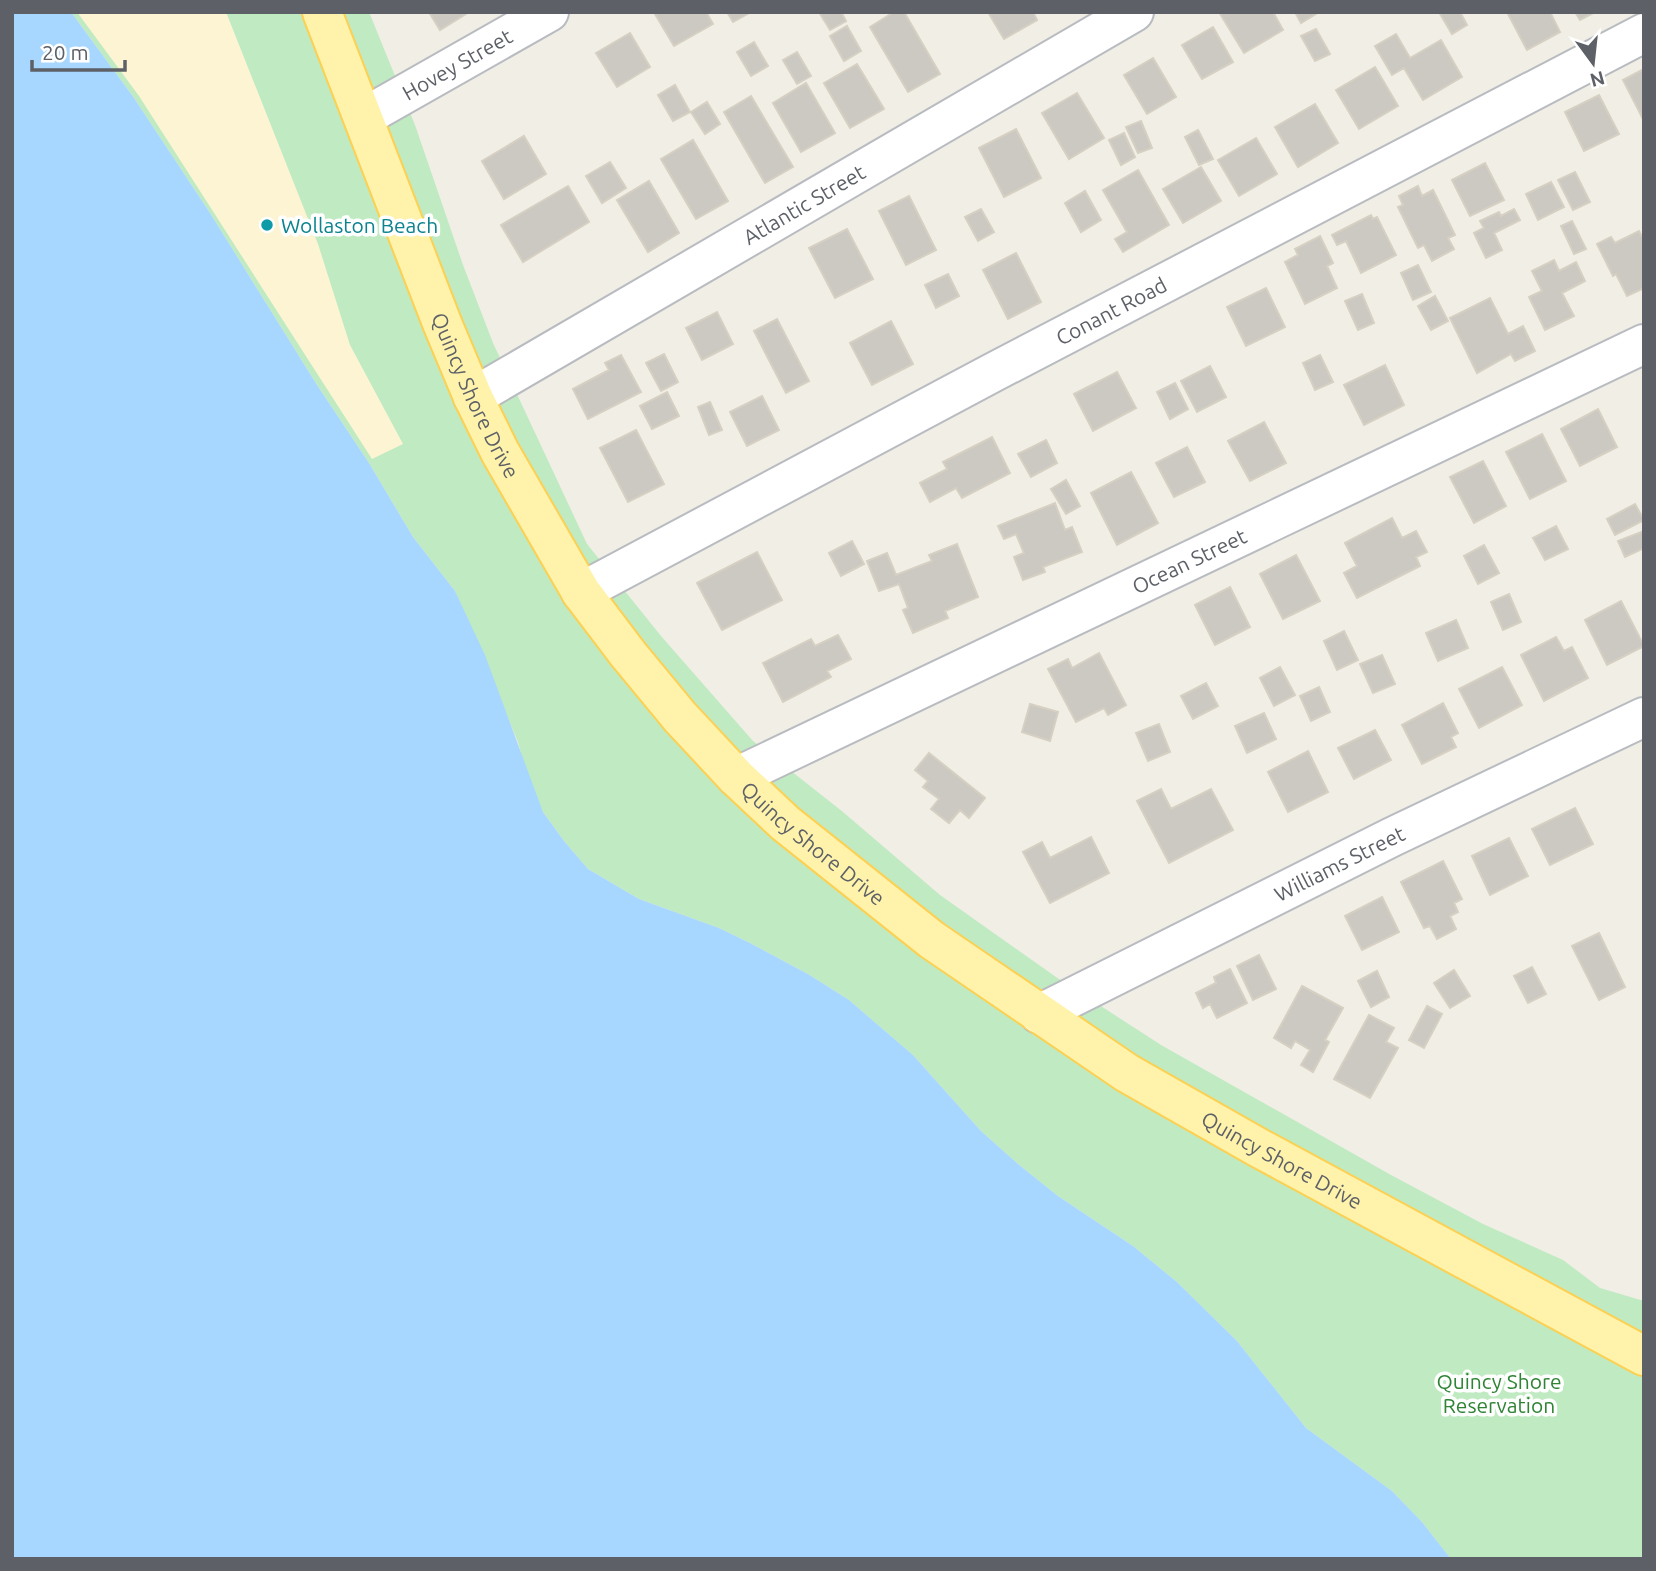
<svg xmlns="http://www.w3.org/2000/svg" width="1656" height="1571" font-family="Ubuntu,sans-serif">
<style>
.green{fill:#c0eac1}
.sand{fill:#fdf4d4}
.water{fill:#a7d7ff}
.building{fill:#ccc8c2;stroke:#d6d0c3;stroke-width:2}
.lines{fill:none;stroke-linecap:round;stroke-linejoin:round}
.minor-casing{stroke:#b8bbc0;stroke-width:42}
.major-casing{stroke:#fcd053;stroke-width:42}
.minor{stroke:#fff;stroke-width:38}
.major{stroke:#fff3ac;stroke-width:38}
.culture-dot{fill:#0f9aa8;stroke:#fff;stroke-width:2.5}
.labels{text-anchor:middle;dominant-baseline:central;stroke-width:7;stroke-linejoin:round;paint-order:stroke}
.street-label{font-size:21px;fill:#5d6167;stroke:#fff}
.culture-label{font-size:21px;fill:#0d838f;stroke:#fff;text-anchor:start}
.park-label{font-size:21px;fill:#2e8434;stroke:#fff}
</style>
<rect width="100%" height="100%" fill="#f0eee5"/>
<path class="green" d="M71 12H369L415 125 463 265 493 343 587 544 661 636 753 741 843 812 940 895 1056 977 1161 1045 1391 1175 1483 1224 1563 1260 1600 1288 1644 1301V1559H1451L1422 1522 1392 1491 1306 1428 1237 1341 1177 1282 1133 1246 1058 1196 1018 1164 981 1131 913 1055 849 1000 808 974 750 943 719 928 639 899 588 869 564 841 543 812 528 778 518 742 455 591 413 537 369 463 317 385 210 213 134 98Z"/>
<path class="sand" d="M77 12H226L318 244 350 345 403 444 372 459 139 96Z"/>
<path class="water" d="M12 12H71L134 98 210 213 317 385 369 463 413 537 455 591 485 655 543 812 564 841 588 869 639 899 719 928 750 943 808 974 849 1000 913 1055 981 1131 1018 1164 1058 1196 1133 1246 1177 1282 1237 1341 1306 1428 1392 1491 1422 1522 1451 1559H12Z"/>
<path class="building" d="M429 12H469L440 30Z
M658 12H706L713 24 674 46 655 14Z
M727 12H751L733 22Z
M819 12H841L846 21 830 30Z
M894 12H904L940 74 908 92 870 27Z
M988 12H1033L1037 20 1004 39Z
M1219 12H1273L1283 30 1244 53Z
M1295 12H1319L1301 23Z
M1439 12H1460L1467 25 1452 34Z
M1507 12H1550L1560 32 1527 50Z
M1575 12H1595L1580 20Z
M847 26 861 51 844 61 830 36Z
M1213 27 1233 62 1202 79 1182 45Z
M1316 29 1330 54 1315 61 1301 36Z
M630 33 650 67 617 87 596 53Z
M1396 34 1410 58 1441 40 1462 77 1423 100 1404 68 1392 75 1375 46Z
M754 42 768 66 751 76 737 52Z
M797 52 811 76 797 84 783 60Z
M1153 58 1176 97 1147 114 1124 75Z
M857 64 884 109 850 128 824 83Z
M1375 67 1398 106 1359 129 1336 90Z
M1644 69V121L1623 80Z
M806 83 835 133 801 152 773 103Z
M675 85 690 112 673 121 658 95Z
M1077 93 1104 138 1069 159 1042 113Z
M1599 95 1619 134 1584 151 1565 112Z
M751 96 793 167 765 183 724 112Z
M707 102 720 124 705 134 691 112Z
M1315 104 1338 143 1298 167 1275 127Z
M1141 121 1152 148 1138 153 1126 127Z
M1016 129 1041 178 1004 197 979 148Z
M1198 130 1213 159 1199 165 1185 137Z
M1124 133 1135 157 1121 165 1109 140Z
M524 136 546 174 504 199 482 161Z
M1256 138 1277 174 1239 196 1218 160Z
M693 140 728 201 696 219 661 159Z
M610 162 626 188 602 203 586 176Z
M1485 163 1504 200 1470 216 1452 180Z
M1201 167 1221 201 1183 223 1163 189Z
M1138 170 1169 225 1123 252 1115 239 1127 232 1103 190Z
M1575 172 1590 202 1573 210 1558 180Z
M649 181 679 233 648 252 617 200Z
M1551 182 1564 207 1538 220 1526 194Z
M568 186 589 222 523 262 501 225Z
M1418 186 1422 196 1433 190 1455 235 1448 238 1454 249 1432 261 1424 245 1418 248 1398 207 1403 205 1399 196Z
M1085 191 1101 220 1081 232 1065 203Z
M909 196 936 250 906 265 879 211Z
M981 209 994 232 978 241 965 217Z
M1514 209 1520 220 1494 233 1502 250 1486 258 1474 233 1484 228 1480 221 1499 212 1501 216Z
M1371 215 1373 219 1377 217 1396 255 1361 273 1346 241 1337 245 1332 235Z
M1572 221 1586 249 1574 254 1561 226Z
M847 229 873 279 835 298 809 248Z
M1639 231 1644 241V288L1627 296 1616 274 1613 276 1597 244 1611 237 1615 243Z
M1320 236 1333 263 1327 266 1337 288 1305 304 1285 262 1298 255 1295 249Z
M1016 253 1041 302 1008 319 983 270Z
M1554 260 1559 271 1576 262 1585 281 1562 293 1574 316 1545 330 1529 297 1542 291 1532 271Z
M1418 265 1431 292 1413 300 1401 273Z
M948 274 959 296 936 308 925 285Z
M1266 288 1285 327 1246 346 1227 307Z
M1362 294 1374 323 1358 330 1345 301Z
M1435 296 1448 321 1431 330 1418 306Z
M1490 298 1508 334 1523 326 1535 351 1515 361 1511 354 1477 373 1450 318Z
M717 312 733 344 702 360 686 328Z
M777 319 809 381 786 393 754 331Z
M891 321 913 364 872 385 850 343Z
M664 354 678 382 661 391 646 363Z
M621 355 641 392 588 419 573 389 609 370 605 363Z
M1320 355 1333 382 1315 390 1303 363Z
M1385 365 1404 405 1364 425 1344 385Z
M1210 366 1226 397 1197 412 1181 381Z
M1117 372 1136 408 1093 431 1074 394Z
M1175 383 1188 409 1170 419 1157 392Z
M667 392 679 416 652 429 640 406Z
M762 396 779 430 747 446 730 412Z
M710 402 722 430 709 435 698 407Z
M1598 409 1617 447 1580 466 1561 429Z
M1264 422 1286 463 1250 481 1228 441Z
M636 430 664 484 628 502 600 448Z
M1542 434 1566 481 1530 499 1506 452Z
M992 437 1010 473 962 498 956 488 930 502 920 483 947 469 943 462Z
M1046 440 1057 463 1031 477 1018 454Z
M1187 447 1205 482 1174 497 1156 463Z
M1483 461 1506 506 1474 523 1450 477Z
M1131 472 1158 523 1117 545 1091 493Z
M1066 480 1080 506 1066 514 1051 489Z
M1055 503 1065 530 1072 527 1082 552 1043 567 1045 572 1023 580 1014 557 1024 553 1016 534 1004 539 998 526Z
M1635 504 1644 520 1615 535 1607 519Z
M1392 518 1402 538 1416 531 1427 552 1416 557 1420 566 1357 598 1344 573 1357 566 1345 543Z
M1556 526 1568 549 1545 560 1533 538Z
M1644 531V548L1625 557 1618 541Z
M852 541 864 564 841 576 829 553Z
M957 544 978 597 945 611 948 618 913 633 903 610 908 608 899 584 879 591 867 561 887 553 896 575 932 561 929 555Z
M1484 545 1499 573 1478 584 1464 556Z
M757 552 782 600 722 630 697 583Z
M1296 555 1320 601 1283 619 1260 574Z
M1230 587 1250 627 1215 645 1195 605Z
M1509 594 1521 622 1503 630 1491 602Z
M1621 601 1644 646 1607 665 1585 620Z
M1456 620 1468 648 1438 661 1426 633Z
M1344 631 1358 660 1337 670 1324 641Z
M838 635 851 659 827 671 831 677 783 702 763 663 811 639 815 646Z
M1556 637 1564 651 1572 647 1588 678 1544 701 1521 655Z
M1099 653 1126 705 1108 715 1104 708 1076 722 1048 669 1068 659 1072 668Z
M1382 655 1395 684 1373 693 1360 664Z
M1280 667 1295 695 1274 706 1260 678Z
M1502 667 1522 705 1479 728 1459 689Z
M1206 683 1218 706 1193 719 1181 696Z
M1319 687 1330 712 1311 721 1300 696Z
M1443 703 1458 733 1451 737 1456 747 1422 764 1402 725Z
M1030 704 1058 712 1050 741 1022 732Z
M1264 713 1276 739 1247 753 1235 726Z
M1159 724 1170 752 1148 761 1136 733Z
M1375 730 1391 760 1354 779 1338 748Z
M1308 751 1328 792 1288 812 1268 772Z
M929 753 985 798 969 818 960 810 949 823 931 809 939 799 923 787 928 781 915 770Z
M1161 789 1171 809 1211 789 1233 830 1169 863 1137 801Z
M1575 808 1593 844 1550 865 1532 829Z
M1091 837 1109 873 1050 903 1023 852 1042 842 1050 858Z
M1509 838 1528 876 1490 895 1472 856Z
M1443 861 1462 899 1454 903 1458 912 1450 916 1456 929 1437 939 1430 926 1424 928 1401 882Z
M1382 897 1399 932 1362 950 1345 916Z
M1599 933 1625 987 1599 1000 1572 946Z
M1259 955 1276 989 1253 1000 1237 966Z
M1532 967 1546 994 1528 1003 1514 976Z
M1230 969 1247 1003 1217 1018 1210 1004 1203 1008 1196 993 1216 983 1214 977Z
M1454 970 1470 996 1450 1008 1434 983Z
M1377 971 1389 997 1371 1007 1358 981Z
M1302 986 1343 1008 1325 1040 1329 1042 1313 1072 1301 1065 1310 1050 1295 1041 1291 1048 1274 1038Z
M1427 1006 1442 1014 1424 1048 1409 1040Z
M1369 1015 1394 1028 1386 1042 1398 1048 1370 1098 1334 1079Z"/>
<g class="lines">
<g class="minor-casing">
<g id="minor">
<path id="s1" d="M364 117 549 12"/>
<path id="s2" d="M473 397 1134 12"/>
<path id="s3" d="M581 592 992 373 1644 33"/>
<path id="s4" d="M736 777 1644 344"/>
<path id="s5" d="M1039 1014 1392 837 1644 717"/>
</g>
</g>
<g class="major-casing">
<g id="major">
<path id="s6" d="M322 12 442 323 473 397 500 452 581 592 628 654 680 717 736 777 785 823 932 940 1127 1073 1259 1148 1644 1356"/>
</g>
</g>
<use href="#minor" class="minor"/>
<use href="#major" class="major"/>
</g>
<circle class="culture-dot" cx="267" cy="225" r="7"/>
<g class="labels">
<g class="street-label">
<text stroke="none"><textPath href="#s1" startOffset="107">Hovey Street</textPath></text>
<text stroke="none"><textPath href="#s2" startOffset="383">Atlantic Street</textPath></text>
<text stroke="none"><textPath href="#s3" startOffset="600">Conant Road</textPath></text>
<text stroke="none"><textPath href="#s6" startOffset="413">Quincy Shore Drive</textPath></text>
<text stroke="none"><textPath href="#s4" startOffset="502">Ocean Street</textPath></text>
<text stroke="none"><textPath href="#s6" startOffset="980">Quincy Shore Drive</textPath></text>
<text stroke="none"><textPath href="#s5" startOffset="336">Williams Street</textPath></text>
<text stroke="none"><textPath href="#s6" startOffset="1547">Quincy Shore Drive</textPath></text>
</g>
<g class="culture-label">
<text x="281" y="225">Wollaston Beach</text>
</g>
<g class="park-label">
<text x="1499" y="1381">Quincy Shore<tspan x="1499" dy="24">Reservation</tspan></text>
</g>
</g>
<rect width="1656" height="1571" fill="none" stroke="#5d6167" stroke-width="28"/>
<g transform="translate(1593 63) rotate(165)" stroke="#ffffff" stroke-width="5" paint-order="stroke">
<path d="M0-5L12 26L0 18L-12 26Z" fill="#5d6167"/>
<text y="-10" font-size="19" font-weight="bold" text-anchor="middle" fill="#5d6167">N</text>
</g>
<path d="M32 60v10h93v-10" fill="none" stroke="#5d6167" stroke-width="3.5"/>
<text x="42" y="60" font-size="21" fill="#5d6167" stroke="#ffffff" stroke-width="5" paint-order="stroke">20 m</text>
</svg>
